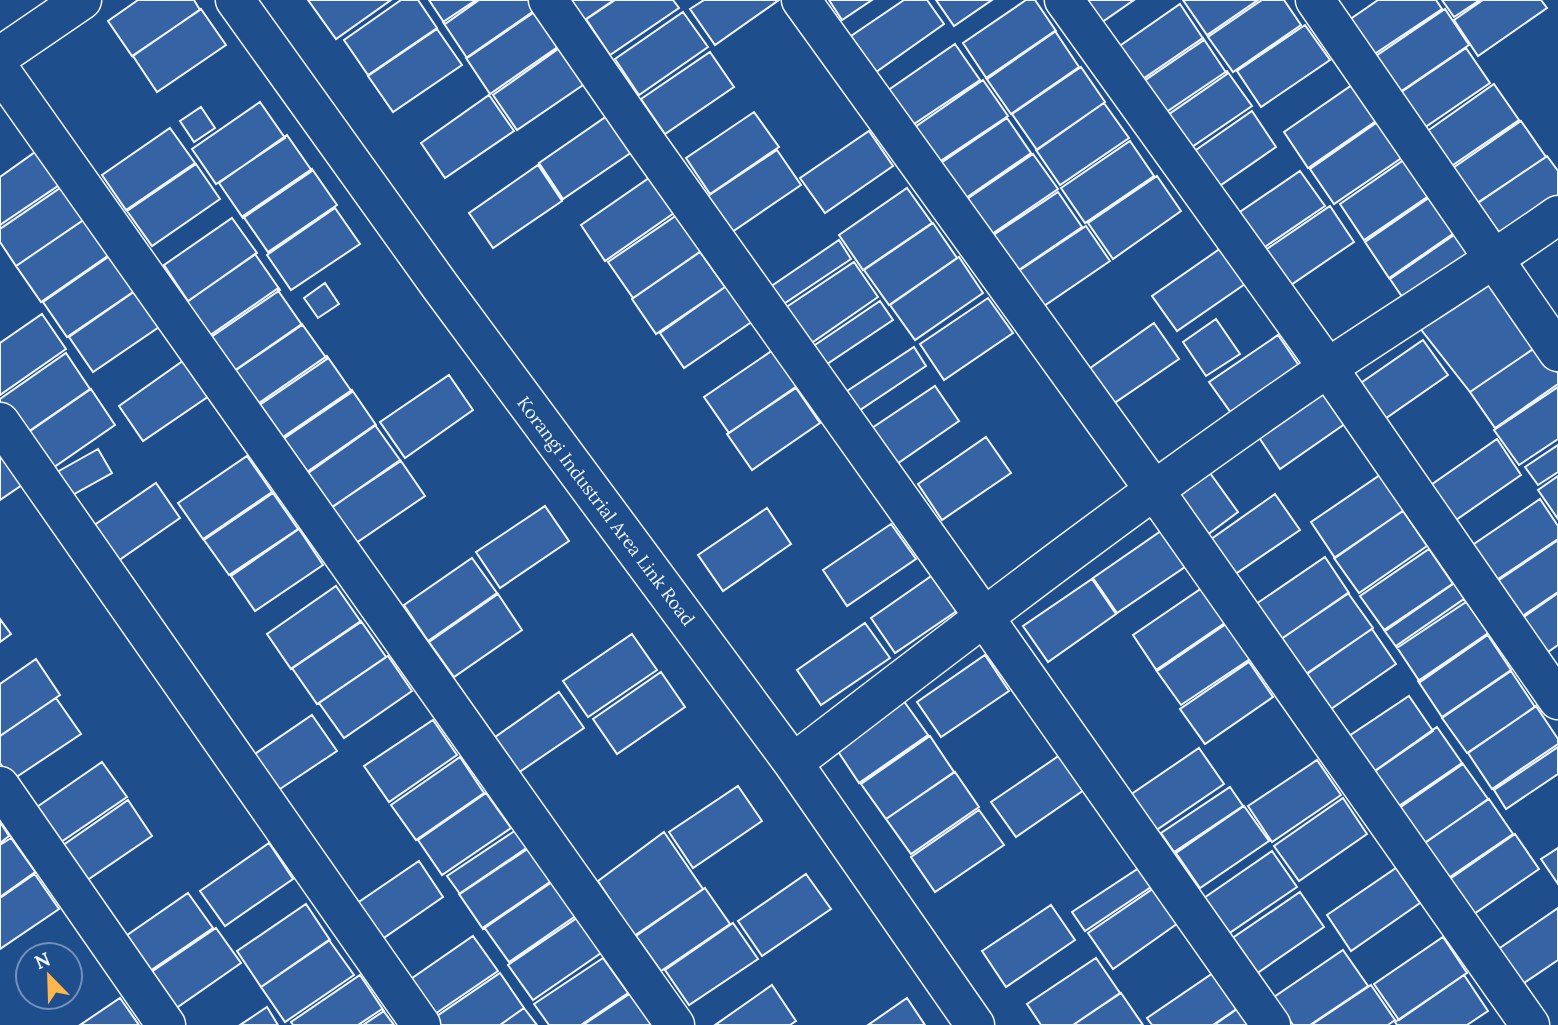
<svg xmlns="http://www.w3.org/2000/svg" width="1558" height="1025" font-family="Lora,serif">
<style>
.building{fill:#3563a3;stroke:#f2f6ff;stroke-width:2}
.lines{fill:none;stroke-linecap:round;stroke-linejoin:round}
.minor-casing{stroke:#f2f6ff;stroke-width:41}
.minor{stroke:#1f4e8c;stroke-width:38}
.labels{text-anchor:middle;dominant-baseline:central;stroke-width:5;stroke-linejoin:round;paint-order:stroke}
.street-label{font-size:18px;fill:#f2f6ff;stroke:#1f4e8c}
</style>
<rect width="100%" height="100%" fill="#1f4e8c"/>
<path class="building" d="M138 0H194L200 10 132 56 108 21Z
M308 0H391L336 39Z
M401 0H418L437 28 368 75 344 40Z
M429 0H479L445 24Z
M476 0H529L536 11 467 58 443 22Z
M567 0H615L582 22Z
M614 0H673L679 8 610 55 586 19Z
M704 0H779L715 45 690 9Z
M829 0H872L842 20Z
M904 0H927L944 24 876 72 851 36Z
M936 0H992L954 26Z
M1026 0H1035L1056 31 987 79 963 43Z
M1077 0H1134L1095 27Z
M1183 0H1258L1207 35Z
M1262 0H1284L1301 25 1233 72 1208 37Z
M1378 0H1436L1442 9 1373 55 1349 20Z
M1442 0H1480L1454 17Z
M1483 0H1541L1547 8 1478 56 1454 20Z
M1180 4 1204 40 1135 87 1111 52Z
M201 9 226 45 157 92 133 56Z
M1445 9 1469 45 1400 92 1376 56Z
M534 11 559 46 490 94 466 58Z
M683 12 708 47 639 95 615 59Z
M1305 25 1330 60 1261 107 1237 71Z
M437 29 462 65 393 112 368 76Z
M1055 31 1079 67 1011 114 986 78Z
M1203 38 1227 74 1159 121 1134 85Z
M955 44 980 80 911 126 887 91Z
M561 47 586 83 517 130 493 95Z
M1466 48 1490 83 1421 130 1397 95Z
M710 52 734 87 665 134 641 99Z
M1081 67 1105 102 1037 150 1012 114Z
M1227 71 1252 106 1183 153 1159 117Z
M983 80 1008 116 939 162 915 127Z
M1494 84 1519 120 1450 167 1426 132Z
M1352 85 1376 121 1308 168 1284 132Z
M489 95 514 131 445 178 421 143Z
M260 102 285 138 216 184 192 149Z
M1104 103 1129 138 1060 185 1036 150Z
M201 107 215 128 194 142 180 121Z
M1252 111 1276 147 1208 194 1183 159Z
M754 112 779 147 710 194 686 158Z
M607 116 632 152 563 199 539 163Z
M1007 118 1031 153 963 200 938 165Z
M1379 121 1403 157 1334 204 1310 169Z
M1521 121 1546 157 1477 203 1453 168Z
M170 128 195 163 126 210 102 175Z
M869 131 893 166 825 213 800 178Z
M287 135 312 171 243 218 219 183Z
M1130 141 1154 176 1085 223 1061 188Z
M38 150 63 186 0 229V177Z
M777 150 801 185 732 232 708 196Z
M1033 154 1058 189 989 236 964 201Z
M1547 156 1558 171V201L1503 238 1478 203Z
M1408 157 1433 193 1364 240 1340 204Z
M196 164 220 199 152 246 127 211Z
M538 165 562 201 493 248 469 213Z
M312 169 337 205 268 252 243 216Z
M1300 171 1325 206 1256 253 1231 218Z
M1157 176 1181 211 1113 259 1088 223Z
M649 178 674 213 605 261 581 225Z
M61 184 85 219 16 266 0 242V225Z
M907 188 932 223 863 270 839 235Z
M1058 192 1082 227 1013 274 989 238Z
M1433 195 1457 231 1389 278 1365 242Z
M1330 206 1354 242 1285 289 1261 253Z
M335 208 360 244 291 290 267 255Z
M677 215 701 251 633 298 608 262Z
M232 218 257 253 188 301 164 265Z
M85 219 109 255 41 302 16 266Z
M933 223 957 258 889 305 864 270Z
M1086 226 1110 261 1041 308 1017 272Z
M1457 233 1476 260 1409 307 1390 279Z
M839 240 851 259 782 305 770 287Z
M1221 248 1245 284 1177 331 1152 296Z
M700 252 725 287 656 334 632 299Z
M255 254 280 290 211 337 187 302Z
M111 255 136 290 67 337 43 302Z
M959 257 983 293 915 340 890 305Z
M854 262 878 297 810 344 785 308Z
M1490 276 1539 345 1470 392 1419 327Z
M325 283 339 304 318 318 304 298Z
M728 285 753 321 684 368 660 333Z
M138 289 162 325 93 372 69 337Z
M277 289 302 325 233 372 209 336Z
M988 298 1013 333 944 380 920 344Z
M880 301 893 320 824 366 812 347Z
M42 314 66 349 0 395V343Z
M1216 319 1240 354 1206 376 1183 342Z
M1154 323 1179 359 1110 406 1086 371Z
M302 324 327 359 258 406 234 371Z
M1278 335 1302 370 1234 417 1209 382Z
M1423 340 1448 375 1379 423 1355 387Z
M1539 345 1558 373V384L1495 428 1470 392Z
M914 347 926 366 857 412 844 393Z
M773 350 797 386 729 433 704 397Z
M66 353 90 389 22 436 0 404V399Z
M327 356 352 392 283 439 259 403Z
M187 358 212 394 143 441 119 406Z
M449 375 473 410 405 458 380 422Z
M935 386 959 421 891 468 866 432Z
M1325 386 1349 421 1280 469 1256 433Z
M1558 387V439L1519 465 1494 430Z
M796 388 820 423 752 470 727 434Z
M91 389 115 425 47 472 23 436Z
M352 390 376 425 308 473 283 437Z
M375 425 400 460 331 508 307 472Z
M986 437 1011 473 942 520 918 484Z
M1497 439 1521 475 1453 522 1428 487Z
M1558 445V472L1538 485 1525 467Z
M98 449 112 473 67 498 50 476Z
M0 453 22 485 0 500Z
M247 456 272 492 203 539 178 503Z
M401 461 425 496 356 543 332 507Z
M1210 473 1238 512 1203 538 1174 500Z
M1380 475 1404 510 1335 558 1311 522Z
M1558 476V519L1538 490Z
M156 483 180 518 112 565 87 530Z
M273 493 298 529 229 575 204 540Z
M1275 494 1300 530 1231 577 1207 542Z
M1540 499 1558 526V539L1495 581 1471 546Z
M545 506 569 541 500 588 476 552Z
M767 508 791 544 723 591 698 555Z
M1403 511 1427 546 1359 593 1334 558Z
M891 524 916 559 847 606 823 570Z
M299 529 323 565 255 611 231 576Z
M1161 531 1185 567 1117 613 1093 578Z
M1558 540V592L1521 617 1496 582Z
M1429 549 1453 584 1385 631 1360 596Z
M1325 557 1349 593 1281 639 1256 604Z
M472 558 497 593 428 641 404 605Z
M940 570 964 606 895 653 871 618Z
M1092 579 1116 614 1048 662 1023 626Z
M1454 583 1466 602 1397 648 1384 630Z
M336 586 361 622 291 669 267 634Z
M1202 588 1226 624 1157 671 1133 635Z
M1348 593 1373 628 1304 676 1280 640Z
M1558 593V645L1545 654 1521 619Z
M498 594 522 630 454 677 429 642Z
M1464 599 1489 634 1420 682 1396 646Z
M0 619 11 634 0 642Z
M361 621 386 657 317 704 292 668Z
M865 623 890 658 821 705 797 670Z
M1225 623 1250 659 1181 705 1156 670Z
M1372 629 1396 664 1328 711 1303 676Z
M632 634 657 670 588 717 563 681Z
M1487 634 1511 670 1442 717 1418 681Z
M985 655 1009 691 941 737 917 702Z
M388 656 412 691 344 738 319 703Z
M36 659 60 695 0 736V684Z
M1249 662 1273 697 1205 744 1180 709Z
M1511 671 1535 707 1467 753 1442 718Z
M661 672 685 707 617 754 593 719Z
M559 692 584 728 515 775 491 740Z
M1409 696 1433 731 1365 778 1340 742Z
M56 698 81 734 12 780 0 763V736Z
M903 700 928 735 859 783 835 747Z
M1536 706 1558 739V744L1492 789 1468 753Z
M312 715 337 751 268 797 243 762Z
M433 720 457 755 389 802 364 766Z
M1437 727 1462 763 1393 810 1369 775Z
M930 736 954 772 886 819 861 784Z
M1558 747V774L1506 809 1494 790Z
M1199 748 1224 784 1155 831 1130 795Z
M1060 755 1084 790 1016 837 991 802Z
M460 757 484 793 416 840 391 805Z
M1317 760 1341 795 1272 842 1248 806Z
M102 762 127 797 58 844 34 809Z
M1463 764 1488 799 1419 847 1395 811Z
M955 772 979 807 911 854 886 819Z
M738 786 762 821 693 868 669 832Z
M1230 787 1243 806 1174 852 1161 833Z
M486 793 511 828 442 875 418 840Z
M1343 798 1367 834 1299 881 1274 846Z
M1489 799 1513 834 1444 881 1420 846Z
M128 800 152 836 83 883 59 848Z
M1244 806 1269 841 1200 888 1176 853Z
M979 810 1004 845 935 892 911 857Z
M0 822 9 836 0 843Z
M516 830 529 848 460 894 447 876Z
M664 832 703 889 634 936 598 881Z
M1515 834 1539 869 1471 916 1447 881Z
M11 838 36 873 0 898V845Z
M269 843 293 879 225 926 200 891Z
M528 847 552 882 483 929 459 894Z
M1558 848V884L1541 859Z
M1272 851 1297 887 1228 934 1204 898Z
M419 861 443 897 375 944 350 908Z
M1142 866 1154 885 1085 931 1072 912Z
M1396 868 1420 903 1351 951 1327 915Z
M34 873 59 909 0 949V897Z
M806 874 831 909 762 956 738 921Z
M553 880 577 915 509 962 484 927Z
M1157 886 1181 921 1113 969 1088 933Z
M705 888 730 924 661 971 636 936Z
M1300 892 1324 927 1256 974 1231 939Z
M188 893 213 928 144 975 120 940Z
M306 904 330 940 261 987 237 951Z
M1051 905 1075 940 1006 987 982 951Z
M1558 908V960L1518 987 1494 952Z
M577 918 601 953 533 1000 508 965Z
M733 923 758 959 689 1005 665 970Z
M216 928 241 963 172 1011 147 975Z
M473 936 498 971 429 1018 405 983Z
M1443 937 1467 973 1399 1020 1374 984Z
M329 940 354 975 285 1022 261 987Z
M1343 950 1368 986 1310 1025H1293L1274 997Z
M603 958 628 993 581 1025H549L534 1004Z
M1096 958 1120 993 1073 1025H1041L1027 1004Z
M1216 971 1240 1007 1214 1025H1152L1147 1018Z
M500 973 524 1008 500 1025H435L431 1020Z
M360 975 384 1011 363 1025H293L291 1022Z
M1464 975 1488 1011 1467 1025H1397L1395 1022Z
M772 985 796 1021 790 1025H715Z
M1371 985 1395 1020 1388 1025H1311Z
M631 993 653 1025H583Z
M1121 993 1143 1025H1073Z
M120 998 139 1025H80Z
M907 998 925 1025H868Z
M1241 1006 1254 1025H1213Z
M267 1007 278 1025H240Z
M524 1008 537 1025H500Z
M382 1009 394 1025H358Z"/>
<g class="lines">
<g class="minor-casing">
<path id="minor" d="M235 0 440 286 793 763 975 1025
M548 0 644 139 984 617 1271 1025
M801 0 1155 491 1530 1025
M1064 0 1328 368 1558 700
M1315 0 1558 352
M0 56 82 0
M0 70 675 1025
M0 422 421 1025
M793 763C969 628 1145 492 1329 367 1405 316 1483 268 1558 215
M0 786 166 1025"/>
</g>
<use href="#minor" class="minor"/>
</g>
<g class="labels">
<g class="street-label">
<text transform="translate(606 511) rotate(53)">Korangi Industrial Area Link Road</text>
</g>
</g>
<g transform="translate(49 976) rotate(337)"><circle r="33" fill="#1f4e8c" stroke="#7391ba" stroke-width="2"/>
<path d="M0-5L12 26L0 18L-12 26Z" fill="#ffb74d"/>
<text y="-10" font-size="19" font-weight="bold" text-anchor="middle" fill="#f2f6ff">N</text>
</g>
</svg>
